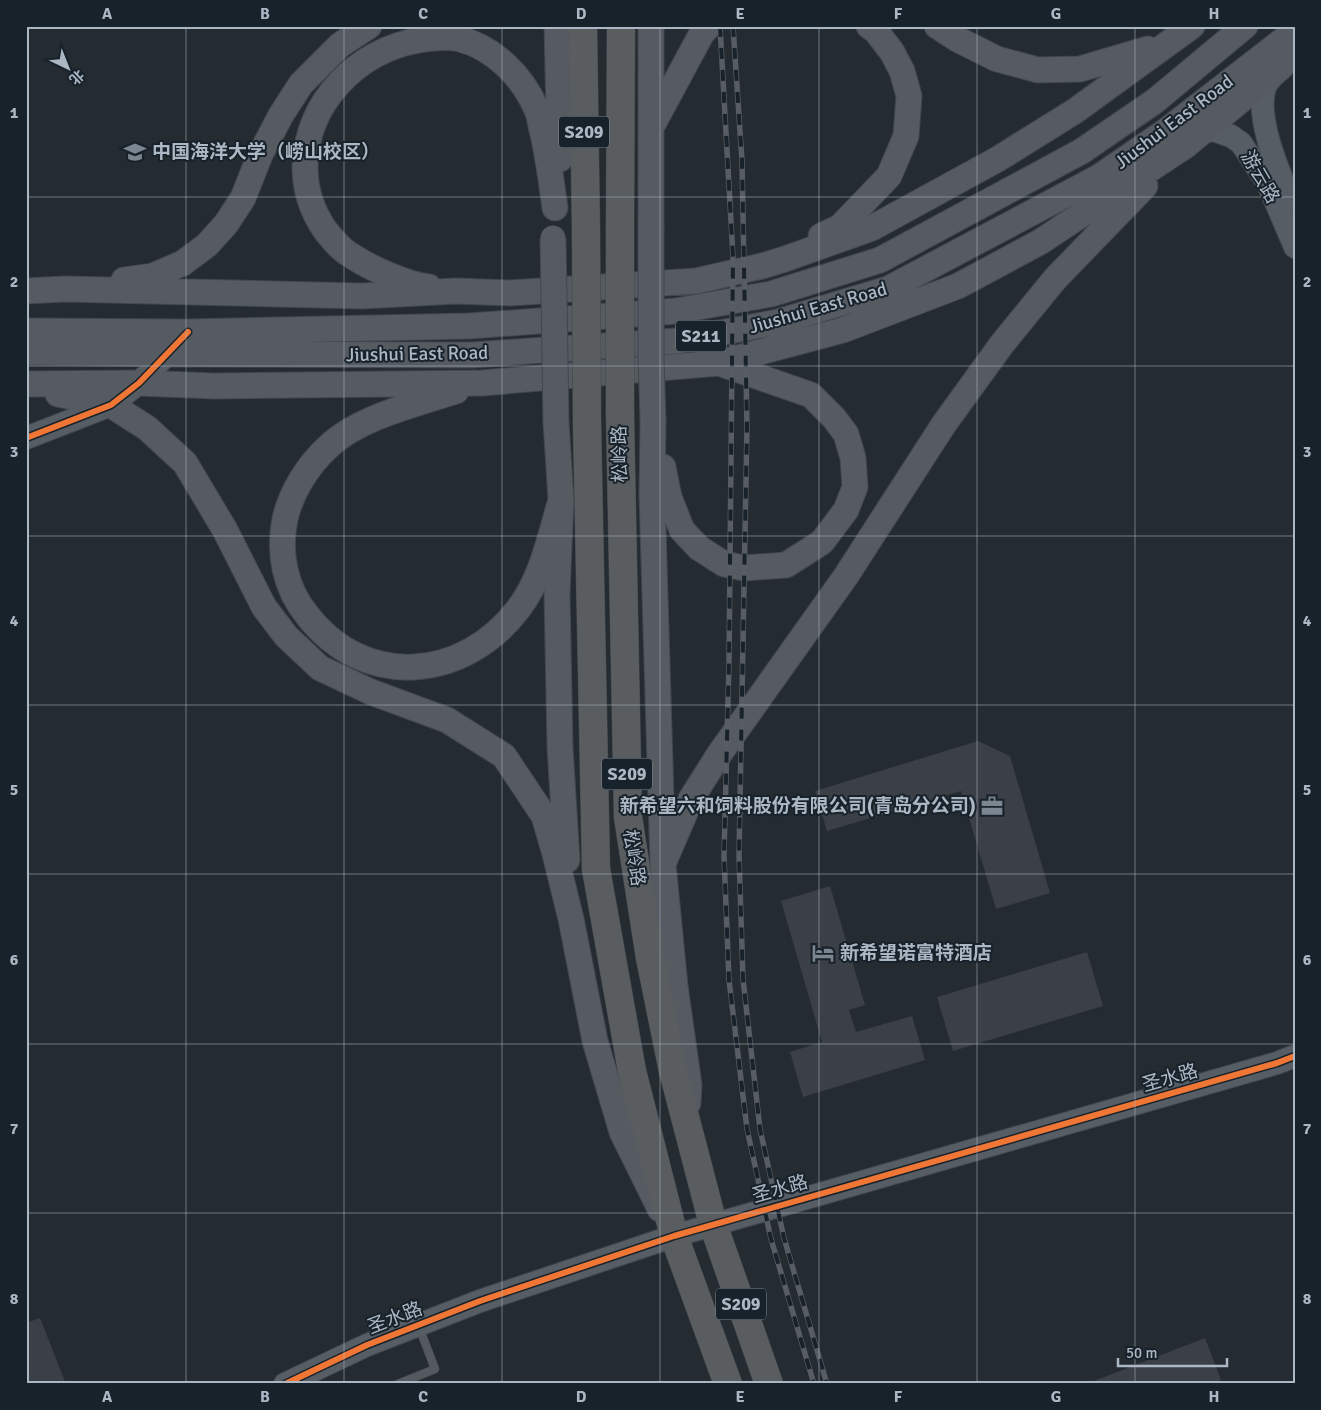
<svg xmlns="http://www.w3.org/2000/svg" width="1321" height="1410" font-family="Signika,'Noto Sans SC',sans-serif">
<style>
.building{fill:#3b4046}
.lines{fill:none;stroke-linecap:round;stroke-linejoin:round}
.lane-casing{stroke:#42474c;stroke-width:9}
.secondary-casing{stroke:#42474c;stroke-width:24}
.primary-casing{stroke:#41474e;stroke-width:27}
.highway-casing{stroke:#40474d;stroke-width:29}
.lane{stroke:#545960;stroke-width:8}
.secondary{stroke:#575d65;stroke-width:22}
.primary{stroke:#565b62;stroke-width:25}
.highway{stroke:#595d5f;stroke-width:28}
.rail-casing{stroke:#575d63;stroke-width:5.5}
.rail{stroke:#18222b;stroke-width:4;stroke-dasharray:11;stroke-linecap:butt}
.primary-bridge-casing{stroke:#41474e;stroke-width:27;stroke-linecap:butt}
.highway-bridge-casing{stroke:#40474d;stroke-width:29;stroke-linecap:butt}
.primary-bridge{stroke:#565b62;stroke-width:25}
.highway-bridge{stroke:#595d5f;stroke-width:28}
.cycleway-casing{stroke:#18222b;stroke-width:9}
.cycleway{stroke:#f07635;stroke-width:6}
.grid{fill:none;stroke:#acb7c4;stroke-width:1;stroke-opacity:0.55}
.labels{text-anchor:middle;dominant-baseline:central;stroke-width:4;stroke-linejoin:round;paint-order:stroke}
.shield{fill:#18222b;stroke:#808a96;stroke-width:1}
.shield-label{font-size:18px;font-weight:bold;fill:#acb7c4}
.street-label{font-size:19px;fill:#acb7c4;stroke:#18222b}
.poi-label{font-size:19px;font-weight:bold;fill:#acb7c4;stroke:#18222b;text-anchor:start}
.neatline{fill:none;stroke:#acb7c4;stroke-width:2}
.grid-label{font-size:16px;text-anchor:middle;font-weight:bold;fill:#acb7c4}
</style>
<rect width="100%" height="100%" fill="#242b31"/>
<path class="building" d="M978 741 1010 756 1050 893 996 909 961 791 827 831 815 791Z
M830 886 865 1005 849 1010 856 1032 912 1016 925 1060 803 1097 790 1052 822 1042 781 901Z
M1087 952 1103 1006 953 1051 937 997Z
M40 1318 66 1384H26V1323Z
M1205 1338 1221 1380 1212 1384H1086Z"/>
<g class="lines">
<g class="lane-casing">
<path id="lane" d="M398 1384 435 1369 419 1327"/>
</g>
<g class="secondary-casing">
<path id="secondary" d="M1277 72C1273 76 1267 82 1265 87 1255 118 1279 172 1291 201
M1204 130 1216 131 1231 136 1241 143 1268 184 1295 247
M26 438 111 405 139 383 177 344
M285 1384 367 1345 480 1301 674 1236 1277 1063 1295 1056"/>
</g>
<g class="primary-casing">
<path id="primary" d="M557 26 560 159
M651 26V229
M937 26 957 39 997 59 1038 70 1080 69 1148 49
M653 124 702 33 709 26
M821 236 840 227 889 176 906 136 909 96 902 71 892 52 876 31 869 26
M124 280 153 276 183 263 207 245 226 224 243 198 260 155 281 115 301 84 340 45 369 26
M429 287C408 285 370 268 352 256 341 250 333 240 325 230 312 211 305 190 305 167 306 102 357 51 419 40 431 38 448 36 460 39 494 48 522 76 536 108 539 113 540 120 541 126 548 153 551 180 555 208
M26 291 65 289 362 296 456 291 510 293 696 281 762 266 785 259 872 228 998 159 1075 111 1192 26
M26 331 188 332 469 326 676 311 771 294 880 260 1082 151 1155 101 1245 26
M26 352 168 354 472 355 677 341 778 322 888 289 1099 177 1166 131 1295 31
M26 384 139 383 214 386 482 383 719 363 843 330 958 286 1040 242 1185 146 1280 68 1295 52
M456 391C416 404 360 417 329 446 308 465 291 492 285 519 278 553 285 588 307 615 365 690 464 681 519 608 542 578 550 536 561 500
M58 394 111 405 147 428 185 463 225 530 264 607 286 636 320 668 371 692 447 720 504 756 544 816 555 854 571 919 595 1041 622 1132 660 1209
M653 420 652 495 663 864 675 986 689 1085 688 1103
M556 422 561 500 557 593 560 747 567 860
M663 467 669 497 682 530 699 548 724 564 744 568 786 565 822 542 846 510 855 487 853 458 846 434 834 418 811 395 719 363
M663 864 691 799 720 753 846 576 944 424 1002 344 1055 279 1145 186"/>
</g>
<g class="highway-casing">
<path id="highway" d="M583 26 586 234
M620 225 621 26
M620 416 628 817 650 958 673 1071 713 1224 769 1384
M587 423 596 869 632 1071 674 1236 728 1384"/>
</g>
<use href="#lane" class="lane"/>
<use href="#secondary" class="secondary"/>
<use href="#primary" class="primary"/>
<use href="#highway" class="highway"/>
<g class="rail-casing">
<path id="rail" d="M720 26 733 257 729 662 724 856 729 980 747 1129 771 1239 814 1384
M733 26 742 161 747 427 739 856 743 979 760 1129 784 1238 827 1384"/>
</g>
<use href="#rail" class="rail"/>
<g class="primary-bridge-casing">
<path id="primary-bridge" d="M651 229V358L653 420
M553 238 556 422"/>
</g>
<g class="highway-bridge-casing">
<path id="highway-bridge" d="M586 234 587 423
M620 416V225"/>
</g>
<use href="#primary-bridge" class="primary-bridge"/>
<use href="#highway-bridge" class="highway-bridge"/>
<g class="cycleway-casing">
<path id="cycleway" d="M26 438 111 405 139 383 188 332
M285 1384 367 1345 480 1301 674 1236 1277 1063 1295 1056"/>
</g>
<use href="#cycleway" class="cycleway"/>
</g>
<path class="grid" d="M186 26V1384M344 26V1384M502 26V1384M660 26V1384M819 26V1384M977 26V1384M1135 26V1384M26 197H1295M26 366H1295M26 536H1295M26 705H1295M26 874H1295M26 1044H1295M26 1213H1295"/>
<defs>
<g id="university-bare" transform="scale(1.725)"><path d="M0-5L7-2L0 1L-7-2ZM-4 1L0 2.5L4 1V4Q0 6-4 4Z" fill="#7c8691" stroke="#18222b" stroke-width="2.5" paint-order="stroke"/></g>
<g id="office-bare" transform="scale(1.725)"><path d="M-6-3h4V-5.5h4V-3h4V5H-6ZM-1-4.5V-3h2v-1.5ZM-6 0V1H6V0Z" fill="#7c8691" stroke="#18222b" stroke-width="2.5" paint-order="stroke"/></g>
<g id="hotel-bare" transform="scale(1.725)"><path d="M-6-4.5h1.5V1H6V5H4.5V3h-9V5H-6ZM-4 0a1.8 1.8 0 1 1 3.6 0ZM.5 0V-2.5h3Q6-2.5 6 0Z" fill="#7c8691" stroke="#18222b" stroke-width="2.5" paint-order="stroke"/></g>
</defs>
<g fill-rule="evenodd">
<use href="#university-bare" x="135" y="152"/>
<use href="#office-bare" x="992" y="806"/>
<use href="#hotel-bare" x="823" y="953"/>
</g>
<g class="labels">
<g class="shield">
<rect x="559" y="116.5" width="50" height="31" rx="4"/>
<rect x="676" y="320.5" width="50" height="31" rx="4"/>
<rect x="602" y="758.5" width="50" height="31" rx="4"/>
<rect x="716" y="1288.5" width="50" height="31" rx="4"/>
</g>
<g class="shield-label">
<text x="584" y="132">S209</text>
<text x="701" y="336">S211</text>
<text x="627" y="774">S209</text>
<text x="741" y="1304">S209</text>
</g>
<g class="street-label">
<text transform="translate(1174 122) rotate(-37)">Jiushui East Road</text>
<text transform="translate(1260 177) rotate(60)">游云路</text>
<text transform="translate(818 308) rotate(-16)">Jiushui East Road</text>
<text transform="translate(417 354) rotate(-1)">Jiushui East Road</text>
<text transform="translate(620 454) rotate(-91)">松岭路</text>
<text transform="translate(634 858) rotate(81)">松岭路</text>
<text transform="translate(1170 1078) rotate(-16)">圣水路</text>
<text transform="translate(780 1189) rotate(-16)">圣水路</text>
<text transform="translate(395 1318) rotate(-21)">圣水路</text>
</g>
<g class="poi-label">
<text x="152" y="152">中国海洋大学（崂山校区）</text>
<text x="976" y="806" text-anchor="end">新希望六和饲料股份有限公司(青岛分公司)</text>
<text x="840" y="953">新希望诺富特酒店</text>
</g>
</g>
<rect width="1321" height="1410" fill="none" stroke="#18222b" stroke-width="55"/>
<g transform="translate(68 68) rotate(137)" stroke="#18222b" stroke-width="4" paint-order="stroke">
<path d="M0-4L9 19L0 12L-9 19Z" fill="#acb7c4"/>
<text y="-8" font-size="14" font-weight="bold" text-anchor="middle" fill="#acb7c4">北</text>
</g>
<path d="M1118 1358v8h109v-8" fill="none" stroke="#acb7c4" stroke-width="2.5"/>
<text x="1126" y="1358" font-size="15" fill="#acb7c4" stroke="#18222b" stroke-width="4" paint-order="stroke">50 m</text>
<rect x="28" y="28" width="1266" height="1354" class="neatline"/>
<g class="grid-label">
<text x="107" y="19">A</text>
<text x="265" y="19">B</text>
<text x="423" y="19">C</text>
<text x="581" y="19">D</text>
<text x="740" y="19">E</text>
<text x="898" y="19">F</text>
<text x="1056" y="19">G</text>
<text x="1214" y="19">H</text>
<text x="14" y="118">1</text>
<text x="1307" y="118">1</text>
<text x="14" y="287">2</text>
<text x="1307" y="287">2</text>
<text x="14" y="457">3</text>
<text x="1307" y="457">3</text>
<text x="14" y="626">4</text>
<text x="1307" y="626">4</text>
<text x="14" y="795">5</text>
<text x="1307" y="795">5</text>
<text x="14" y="965">6</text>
<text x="1307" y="965">6</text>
<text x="14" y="1134">7</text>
<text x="1307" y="1134">7</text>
<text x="14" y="1304">8</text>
<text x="1307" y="1304">8</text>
<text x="107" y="1402">A</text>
<text x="265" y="1402">B</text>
<text x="423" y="1402">C</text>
<text x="581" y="1402">D</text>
<text x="740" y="1402">E</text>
<text x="898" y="1402">F</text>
<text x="1056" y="1402">G</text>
<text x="1214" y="1402">H</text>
</g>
</svg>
